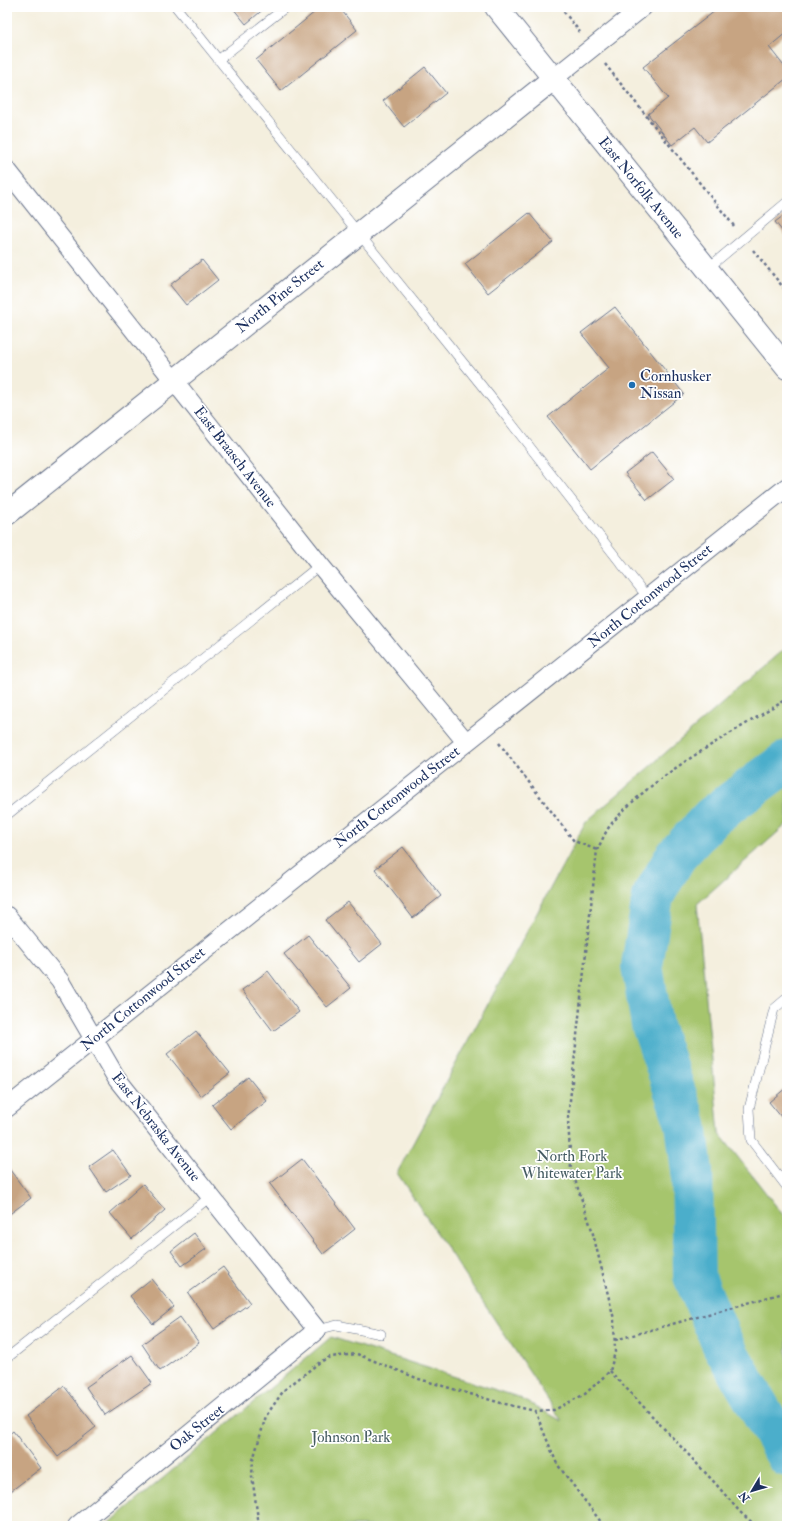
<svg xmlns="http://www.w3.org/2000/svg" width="794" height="1533" font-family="'IM FELL Double Pica',serif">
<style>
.green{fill:#a6c56d;stroke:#607a66}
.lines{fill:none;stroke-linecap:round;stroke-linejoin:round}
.river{stroke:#4caecb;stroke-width:42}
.building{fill:#c7a482}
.lane-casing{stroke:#67728b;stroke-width:10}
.street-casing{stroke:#67728b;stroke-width:20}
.secondary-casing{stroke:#67728b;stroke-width:24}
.path{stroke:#67728b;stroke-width:2.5;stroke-dasharray:3 3;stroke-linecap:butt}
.lane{stroke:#fff;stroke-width:9}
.street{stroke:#fff;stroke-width:18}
.secondary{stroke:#fff;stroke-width:22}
.poi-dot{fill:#1f6fb2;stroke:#fff;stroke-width:1.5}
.labels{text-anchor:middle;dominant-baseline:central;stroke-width:3.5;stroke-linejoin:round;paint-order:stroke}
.street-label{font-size:15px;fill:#1b2f5e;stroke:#fff}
.poi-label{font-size:15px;fill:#1b2f5e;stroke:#fff;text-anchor:start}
.park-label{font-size:15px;fill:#455c62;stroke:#fff}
</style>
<rect width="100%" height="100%" fill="#fff"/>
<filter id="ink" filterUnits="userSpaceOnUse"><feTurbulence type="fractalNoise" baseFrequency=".025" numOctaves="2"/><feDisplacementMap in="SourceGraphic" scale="8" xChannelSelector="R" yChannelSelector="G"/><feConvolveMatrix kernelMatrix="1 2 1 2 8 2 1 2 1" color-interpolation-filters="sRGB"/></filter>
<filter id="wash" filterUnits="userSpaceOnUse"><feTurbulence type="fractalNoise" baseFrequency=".012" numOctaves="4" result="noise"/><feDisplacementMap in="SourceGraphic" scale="16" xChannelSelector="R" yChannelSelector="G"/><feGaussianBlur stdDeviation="0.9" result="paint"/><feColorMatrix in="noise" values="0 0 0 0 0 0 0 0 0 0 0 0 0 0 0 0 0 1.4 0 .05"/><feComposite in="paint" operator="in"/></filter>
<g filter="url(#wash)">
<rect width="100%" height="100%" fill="#f4efde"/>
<path class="green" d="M787 647V824L697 904 719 1133 787 1220V1526H106L331 1337 518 1397 562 1421 397 1173 586 822Z"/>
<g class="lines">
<path class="river" d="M787 761 712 817 676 856 653 896 642 966 652 1025 686 1124 692 1171 694 1276 723 1345 787 1456"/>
</g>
<g id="blocks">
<path class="building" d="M232 7H266L246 24Z
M321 7H339L357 30 281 91 256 60Z
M720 7H787V32L769 47 787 70V78L707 142 695 127 672 145 648 114 668 98 643 67Z
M425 67 446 93 404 127 383 101Z
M529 213 553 242 488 293 465 264Z
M787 213V237L775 222Z
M202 260 218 280 186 305 170 285Z
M615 307 684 394 590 469 548 417 609 368 581 333Z
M652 452 674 479 647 500 625 473Z
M403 847 441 896 413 918 375 869Z
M348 902 382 944 359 962 325 920Z
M308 935 351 988 327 1007 284 954Z
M268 971 299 1012 273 1031 242 990Z
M196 1031 230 1073 201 1096 167 1054Z
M248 1077 267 1101 231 1129 212 1105Z
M787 1087V1124L769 1102Z
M113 1150 131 1175 106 1192 89 1167Z
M302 1159 355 1229 323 1254 270 1184Z
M7 1166 31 1198 7 1216Z
M143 1184 165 1210 132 1239 110 1213Z
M194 1233 206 1249 182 1266 171 1251Z
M223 1267 250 1303 214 1329 188 1293Z
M151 1279 174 1307 153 1324 130 1296Z
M180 1317 199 1343 160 1371 142 1344Z
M132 1355 152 1383 105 1415 86 1387Z
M64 1386 96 1427 58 1457 26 1416Z
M13 1431 41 1468 7 1494V1436Z"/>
</g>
</g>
<g filter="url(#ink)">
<use href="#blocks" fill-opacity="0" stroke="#67728b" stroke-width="1"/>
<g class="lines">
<g class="lane-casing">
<path id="lane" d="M176 7 490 396 648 598
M218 60 286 7
M707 269 787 202
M7 815 320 565
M787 998 774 1009 749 1109 751 1140 787 1187
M317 1330 337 1325 381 1334
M7 1358 210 1197"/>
</g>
<g class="street-casing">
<path id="street" d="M553 79 643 7
M7 170 320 565 466 742
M7 916 60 981 117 1079 317 1330 77 1526
M7 1108 787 487"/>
</g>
<g class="secondary-casing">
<path id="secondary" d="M496 7 787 368
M7 514 553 79"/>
</g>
<path class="path" d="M560 7 580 32
M605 64 734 226
M753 250 787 292
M499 743 574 841 597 850
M615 1340 787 1292
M610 1371 715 1483 740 1512 756 1526
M535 1411 557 1464 604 1526
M259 1526 252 1476 253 1460 266 1416 284 1390 320 1362 330 1357 357 1354 419 1379 501 1403 535 1411 554 1410 585 1394 610 1371 615 1352 614 1319 592 1230 571 1168 568 1119 597 850C602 841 606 830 612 823 656 772 730 735 787 699"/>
<use href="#lane" class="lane"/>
<use href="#street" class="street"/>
<use href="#secondary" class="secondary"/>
</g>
</g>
<circle class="poi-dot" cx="632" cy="385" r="4"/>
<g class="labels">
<g class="street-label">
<text transform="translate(641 188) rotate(51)">East Norfolk Avenue</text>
<text transform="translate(280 296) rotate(-39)">North Pine Street</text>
<text transform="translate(235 457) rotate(52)">East Braasch Avenue</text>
<text transform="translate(650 596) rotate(-39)">North Cottonwood Street</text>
<text transform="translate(397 797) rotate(-38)">North Cottonwood Street</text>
<text transform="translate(143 999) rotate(-39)">North Cottonwood Street</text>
<text transform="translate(156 1127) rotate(52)">East Nebraska Avenue</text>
<text transform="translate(197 1428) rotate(-39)">Oak Street</text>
</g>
<g class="poi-label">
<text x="640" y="376">Cornhusker<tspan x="640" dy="17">Nissan</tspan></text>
</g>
<g class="park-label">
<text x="572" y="1156">North Fork<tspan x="572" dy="17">Whitewater Park</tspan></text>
<text x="351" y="1437">Johnson Park</text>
</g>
</g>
<rect width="794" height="1533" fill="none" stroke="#fff" stroke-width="24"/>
<g transform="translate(752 1491) rotate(232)" stroke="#ffffff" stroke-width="3" paint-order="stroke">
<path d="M0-3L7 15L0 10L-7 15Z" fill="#1b2f5e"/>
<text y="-6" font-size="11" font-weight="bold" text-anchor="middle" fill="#1b2f5e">N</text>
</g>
</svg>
